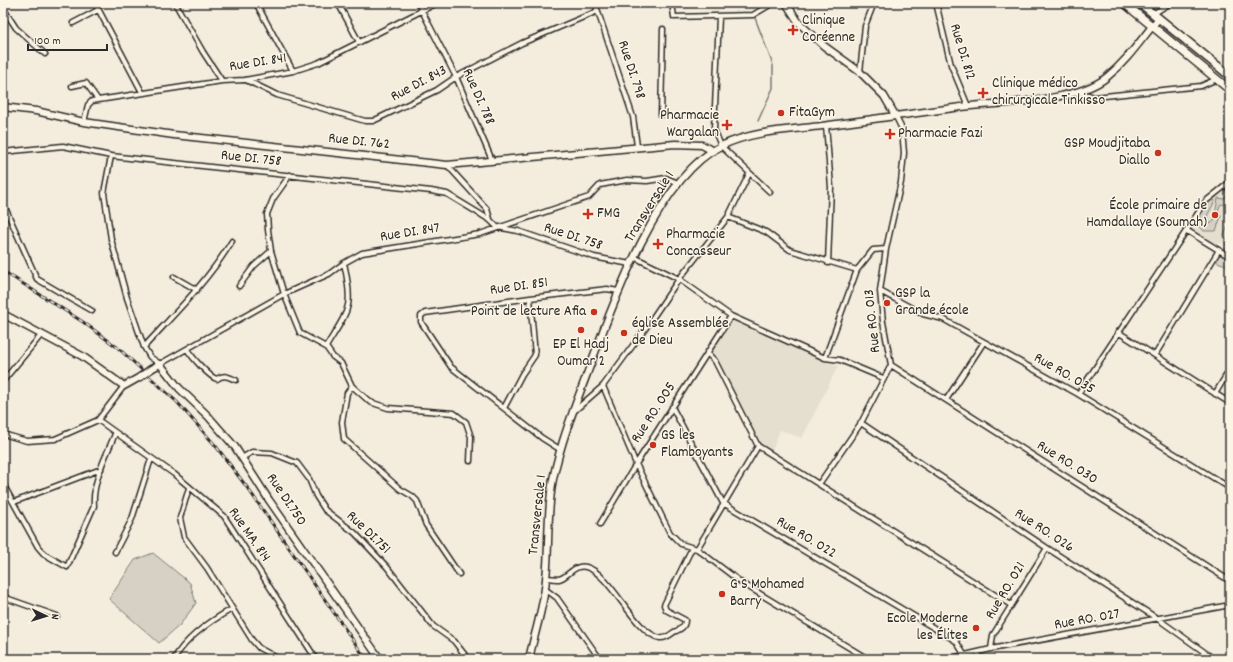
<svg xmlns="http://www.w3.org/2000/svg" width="1233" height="662" font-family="Dekko,sans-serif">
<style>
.built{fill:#e5dfd0}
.green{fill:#d6d1c4;stroke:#807e78}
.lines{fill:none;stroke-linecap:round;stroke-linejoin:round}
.stream{stroke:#7a7771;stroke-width:1.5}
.street-casing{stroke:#2b2b2b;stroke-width:7}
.secondary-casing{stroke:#2b2b2b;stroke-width:9}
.primary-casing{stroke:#2b2b2b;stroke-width:10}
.street{stroke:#fcf5e5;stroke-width:4}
.secondary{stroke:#fcf5e5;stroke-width:6}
.primary{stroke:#fcf5e5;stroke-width:7}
.rail-casing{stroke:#2b2b2b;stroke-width:3}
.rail{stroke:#fcf5e5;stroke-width:1.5;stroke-dasharray:4.5;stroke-linecap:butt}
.secondary-bridge-casing{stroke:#2b2b2b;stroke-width:9;stroke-linecap:butt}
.secondary-bridge{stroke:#fcf5e5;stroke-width:6}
.poi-dot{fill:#c8321e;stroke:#fcf5e5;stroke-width:1.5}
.labels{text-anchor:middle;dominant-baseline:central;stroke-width:3;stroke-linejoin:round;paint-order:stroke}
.poi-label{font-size:15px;fill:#2b2b2b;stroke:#fcf5e5;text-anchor:start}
.street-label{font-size:15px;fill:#2b2b2b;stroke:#fcf5e5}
</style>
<rect width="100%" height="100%" fill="#f4edde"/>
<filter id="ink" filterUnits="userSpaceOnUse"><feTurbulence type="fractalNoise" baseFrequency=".025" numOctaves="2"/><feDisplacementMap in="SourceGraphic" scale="8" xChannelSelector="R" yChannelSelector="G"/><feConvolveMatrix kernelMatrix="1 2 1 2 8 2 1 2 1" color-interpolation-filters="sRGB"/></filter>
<g filter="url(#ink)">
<path class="built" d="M1230 186V244L1208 242 1190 228 1210 201Z
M730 320 838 366 802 438 780 430 772 451 759 445 718 360 708 352Z"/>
<path class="green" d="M1230 184V259L1229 264 1226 265 1217 262V258L1224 249 1229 247 1225 245 1228 240 1223 236 1227 229 1230 207 1223 204 1220 205 1218 211 1221 216 1216 231H1204L1199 226 1201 217 1199 214 1207 202 1213 197 1215 201 1207 216 1210 224 1214 221 1218 198 1224 199 1227 195 1225 189Z
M153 553 190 583 196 603 180 625 159 643 109 599 135 560Z"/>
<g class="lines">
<path class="stream" d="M756 6V3
M755 18 773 65V88L758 121"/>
<g class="street-casing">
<path id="street" d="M95 3 142 92
M175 3 203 52 222 81
M256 3 293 71
M338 3 359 42
M418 3 456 77 492 160
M595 3 633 117 637 146
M672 3 674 17 753 15 773 3
M936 3 951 65 968 106
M3 8 16 28 45 54
M1153 14 1170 3
M719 17 714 129 721 146 770 192
M73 23 98 10
M860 72 865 26 874 3
M246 80 277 95 365 121H373L437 90 456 77 522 43 598 11
M72 86 86 83 98 100
M1077 92 1095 97 1201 86 1217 79
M661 115 663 29
M84 122 88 105 92 101 222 81 245 80 293 71 318 63 437 3
M826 125 831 187 828 263
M3 152 63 146 111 156 431 191 447 194 490 220 497 227 518 231 594 257 630 264
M111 156 104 193 111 239 127 298 144 347 150 357 160 364 284 294 329 274 344 263 362 253 480 234 589 197 600 185 627 180 647 181 666 178 678 183
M447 165 487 209 490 219
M290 175 273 199 267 214 268 230 271 251 284 294 300 333 326 347 333 357 341 363 352 386 370 402 388 408 454 413 466 422 471 437 470 461
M3 203 37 279 92 311
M728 217 766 232 790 250 857 270
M1186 230 1230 257
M634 257 679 279 731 316 825 358 840 360 883 378
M174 277 197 290
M239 286 254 266 271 251
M880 291 923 314 943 319 1078 394 1230 488
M1118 332 1230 403
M144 347C175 313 208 281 232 241
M326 347C349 309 354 308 344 263
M187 349C191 356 210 378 217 379 224 374 228 377 236 380
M707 353 715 361 758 446 1011 605
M1155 355 1219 250
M825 358 857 270 873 250 886 249
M891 365 1230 581
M3 381 42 334
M352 386 347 393 342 422 344 439 400 489 412 496 417 501 426 525 459 574
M603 386 636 464 670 533 681 544 697 549 742 583 868 659
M1078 394 1206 201 1230 182
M1215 394 1230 369
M946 400 984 342
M672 407 723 503 956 641 965 656
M504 408 522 374 535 355 530 298
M573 412 603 386 645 329 679 279 728 217 749 174
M98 420 174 474 224 516 316 659
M861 423 1047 548 1158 619 1214 659
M3 434 27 441 55 439 98 420 124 386
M561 450 542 438 451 367 421 322V316L425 313 530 298 607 289 618 291
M242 458 252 452 272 453 297 463 309 479 316 496 325 510 355 533 387 567 433 626 454 641 468 659
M3 484 38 547 44 554 67 567 94 506C92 482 106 456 115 434
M819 484 861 423 891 365 883 322 880 291 886 249 901 182 904 153 902 129 895 115
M189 488 180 518 184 537 207 568 252 640 259 648 279 659
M14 502 101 469
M600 524 636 464 731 316
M697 549 758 446
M115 552 132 519 151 459
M546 578C550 578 555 579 559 579 568 577 574 564 586 567 611 573 634 633 660 638 665 639 670 635 674 632 681 629 685 627 685 620L666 610 664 605 692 548
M545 589 557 598 600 659
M3 597 57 616
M991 649 993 635 1047 548
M978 653 981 659
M174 659C186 638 212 620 232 609
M735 659H742
M948 659 991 649 1230 605"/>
</g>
<g class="secondary-casing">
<path id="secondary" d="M786 3 799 23 824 46 860 72 884 96 895 115
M3 107 36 111 84 122 174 135 447 165 675 144 702 145 713 151
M3 314 82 356 124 386 140 377
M151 369 160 364 179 388 208 416 235 447 269 500 380 659
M529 659C534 636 542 612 545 588 550 552 546 515 553 479 561 441 576 403 590 366 613 303 658 177 721 146 752 131 788 130 822 126 869 120 915 113 961 107 1002 102 1075 103 1107 77 1128 60 1142 38 1159 18"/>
</g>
<g class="primary-casing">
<path id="primary" d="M1124 3 1230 90
M1140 3 1230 76"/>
</g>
<use href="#street" class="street"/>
<use href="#secondary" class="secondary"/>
<use href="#primary" class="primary"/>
<g class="rail-casing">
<path id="rail" d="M3 271 83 322 117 347 177 402 215 445 249 490 366 659"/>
</g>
<use href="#rail" class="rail"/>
<g class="secondary-bridge-casing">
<path id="secondary-bridge" d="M140 377 151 369"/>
</g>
<use href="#secondary-bridge" class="secondary-bridge"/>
</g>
</g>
<g class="poi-dot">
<path d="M791 24h4v4h4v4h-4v4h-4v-4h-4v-4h4z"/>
<path d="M981 87h4v4h4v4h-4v4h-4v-4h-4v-4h4z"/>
<circle cx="781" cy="113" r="4"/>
<path d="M725 119h4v4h4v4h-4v4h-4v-4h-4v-4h4z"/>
<path d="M888 128h4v4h4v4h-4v4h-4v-4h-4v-4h4z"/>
<circle cx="1158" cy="153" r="4"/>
<path d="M586 208h4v4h4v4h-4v4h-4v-4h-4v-4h4z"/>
<circle cx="1215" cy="215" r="4"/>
<path d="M656 238h4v4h4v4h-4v4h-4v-4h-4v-4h4z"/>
<circle cx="887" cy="303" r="4"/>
<circle cx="594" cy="312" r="4"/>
<circle cx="581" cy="330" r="4"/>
<circle cx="624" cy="333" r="4"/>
<circle cx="653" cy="445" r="4"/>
<circle cx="722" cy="594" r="4"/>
<circle cx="976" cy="628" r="4"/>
</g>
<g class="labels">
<g class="poi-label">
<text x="802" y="21">Clinique<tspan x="802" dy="17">Coréenne</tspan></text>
<text x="992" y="84">Clinique médico<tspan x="992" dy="17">chirurgicale Tinkisso</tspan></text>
<text x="789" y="113">FitaGym</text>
<text x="719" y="116" text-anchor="end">Pharmacie<tspan x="719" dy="17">Wargalan</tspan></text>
<text x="898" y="134">Pharmacie Fazi</text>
<text x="1150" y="144" text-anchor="end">GSP Moudjitaba<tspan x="1150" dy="17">Diallo</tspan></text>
<text x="1207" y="206" text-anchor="end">École primaire de<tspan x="1207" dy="17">Hamdallaye (Soumah)</tspan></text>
<text x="597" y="214">FMG</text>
<text x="666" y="235">Pharmacie<tspan x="666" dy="17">Concasseur</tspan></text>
<text x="895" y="294">GSP la<tspan x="895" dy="17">Grande école</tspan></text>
<text x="586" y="312" text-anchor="end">Point de lecture Afia</text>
<text x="632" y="324">église Assemblée<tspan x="632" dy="17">de Dieu</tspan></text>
<text x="581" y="345" text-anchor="middle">EP El Hadj<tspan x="581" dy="17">Oumar 2</tspan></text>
<text x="661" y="436">GS les<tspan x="661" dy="17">Flamboyants</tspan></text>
<text x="730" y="585">G S Mohamed<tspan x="730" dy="17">Barry</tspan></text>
<text x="968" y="619" text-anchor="end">Ecole Moderne<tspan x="968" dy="17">les Élites</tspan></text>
</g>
<g class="street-label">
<text transform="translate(962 52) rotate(73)">Rue DI. 812</text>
<text transform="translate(258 63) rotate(-9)">Rue DI. 841</text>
<text transform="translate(631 70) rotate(72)">Rue DI. 798</text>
<text transform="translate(419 84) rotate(-28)">Rue DI. 843</text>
<text transform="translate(478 97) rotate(66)">Rue DI. 788</text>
<text transform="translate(359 142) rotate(6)">Rue DI. 762</text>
<text transform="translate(251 159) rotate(6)">Rue DI. 758</text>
<text transform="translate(650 207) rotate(-58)">Transversale 1</text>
<text transform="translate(410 233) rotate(-9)">Rue DI. 847</text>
<text transform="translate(573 237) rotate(18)">Rue DI. 758</text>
<text transform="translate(519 287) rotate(-8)">Rue DI. 851</text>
<text transform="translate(873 321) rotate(-96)">Rue RO. 013</text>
<text transform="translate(1064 374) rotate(30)">Rue RO. 035</text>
<text transform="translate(654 413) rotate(-57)">Rue RO. 005</text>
<text transform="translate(1067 463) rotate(32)">Rue RO. 030</text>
<text transform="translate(286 500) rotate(56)">Rue DI.750</text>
<text transform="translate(538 515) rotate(-84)">Transversale 1</text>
<text transform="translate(1044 531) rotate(33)">Rue RO. 026</text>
<text transform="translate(368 533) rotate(44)">Rue DI.751</text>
<text transform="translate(249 535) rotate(55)">Rue MA. 814</text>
<text transform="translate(806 538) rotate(31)">Rue RO. 022</text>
<text transform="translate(1006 591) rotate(-59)">Rue RO. 021</text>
<text transform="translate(1087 620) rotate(-10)">Rue RO. 027</text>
</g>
</g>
<rect width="1233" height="662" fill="none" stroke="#fcf5e5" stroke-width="16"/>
<rect x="8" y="8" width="1217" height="646" fill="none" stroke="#2b2b2b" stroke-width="1.5" filter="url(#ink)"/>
<g transform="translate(46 616) rotate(94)" stroke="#fcf5e5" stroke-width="3" paint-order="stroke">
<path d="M0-3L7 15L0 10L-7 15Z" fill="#2b2b2b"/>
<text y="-6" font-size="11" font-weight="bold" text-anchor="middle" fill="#2b2b2b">N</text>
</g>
<path d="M28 44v6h79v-6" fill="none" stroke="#2b2b2b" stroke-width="2"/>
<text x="34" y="44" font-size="12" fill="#2b2b2b" stroke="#fcf5e5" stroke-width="3" paint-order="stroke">100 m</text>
</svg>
